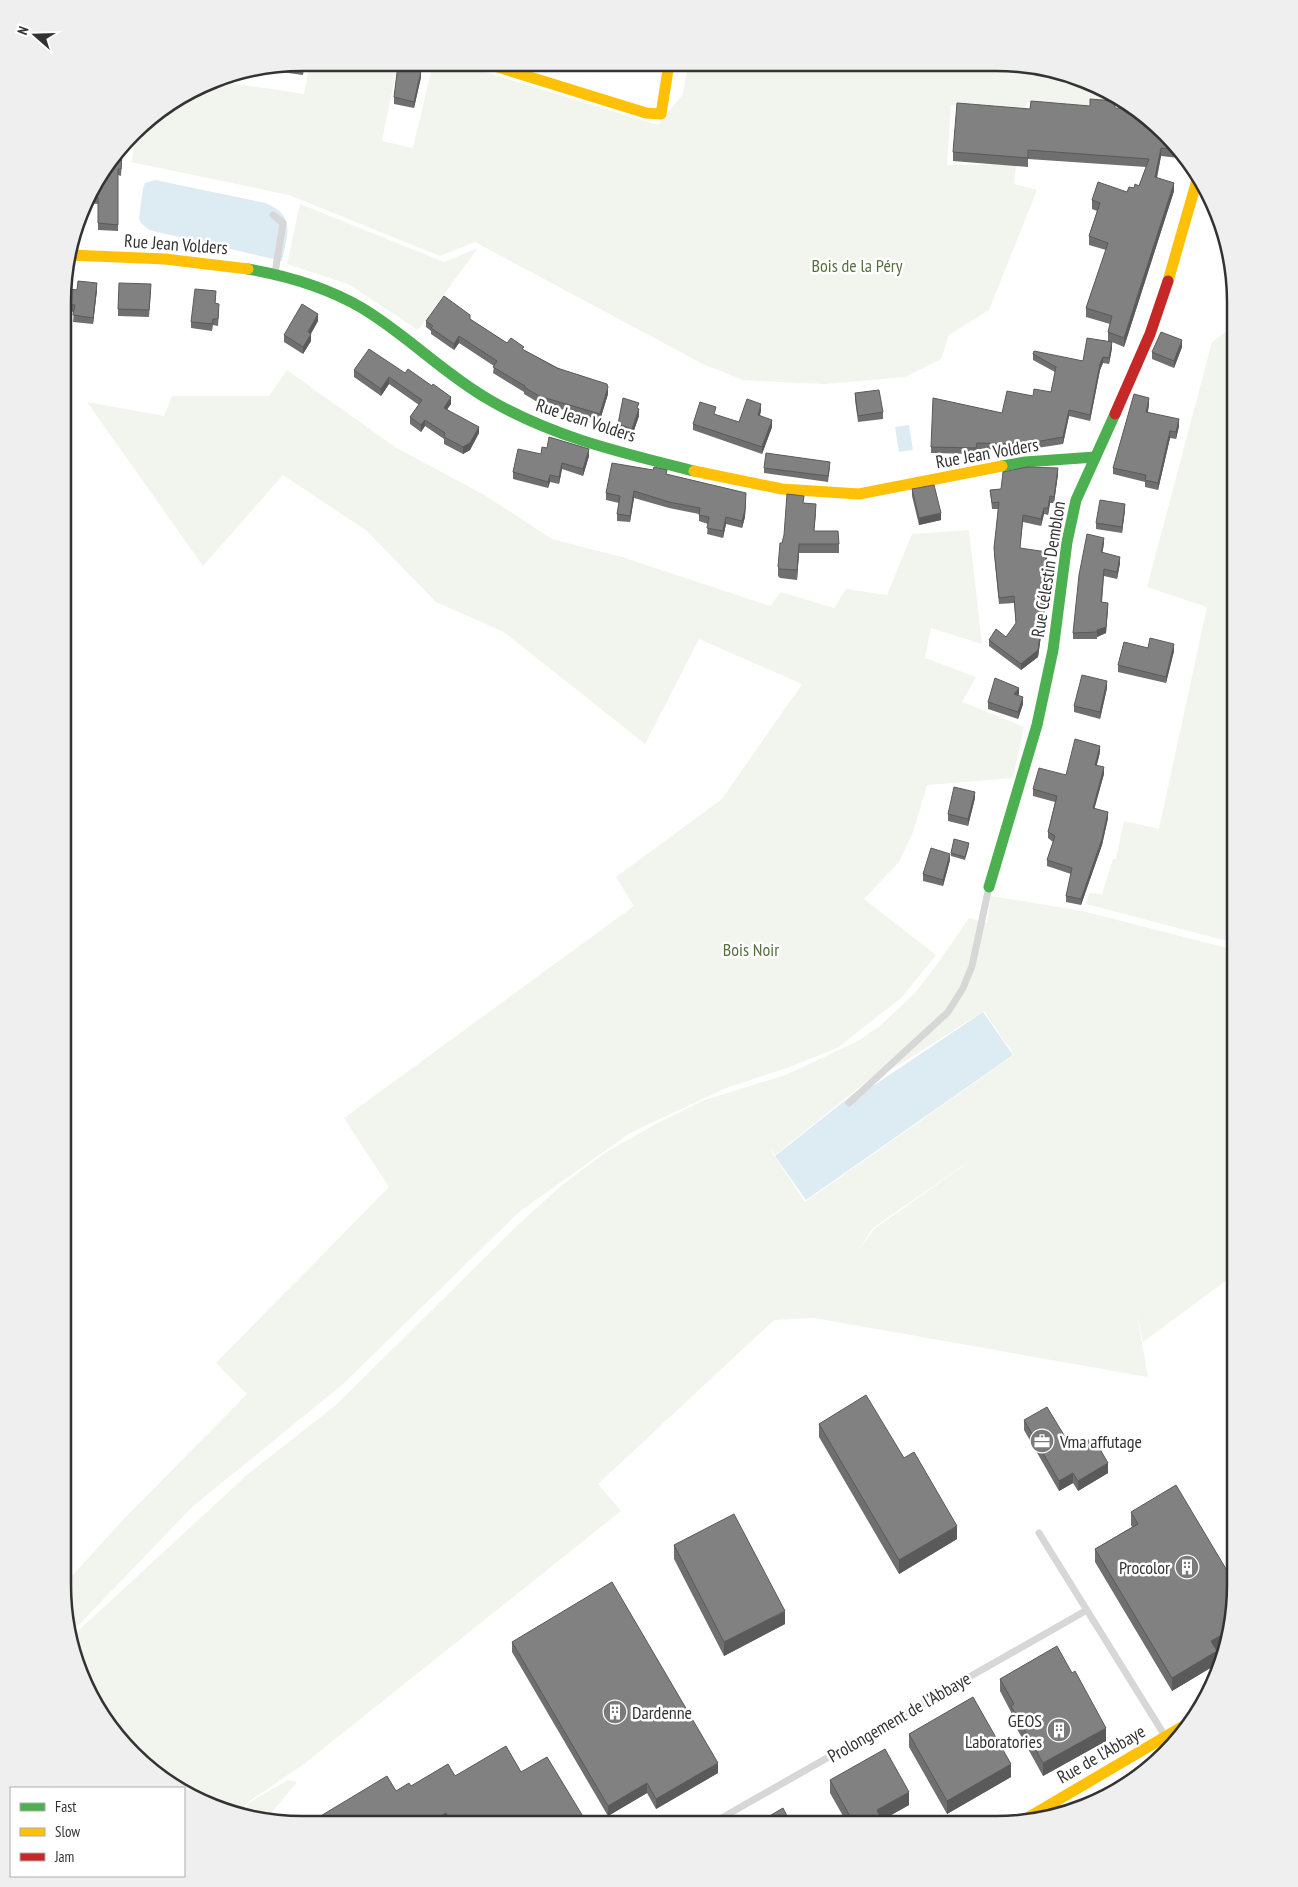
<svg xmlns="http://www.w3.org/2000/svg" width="1298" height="1887" font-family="'PT Sans Narrow',sans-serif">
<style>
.green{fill:#f1f5ed;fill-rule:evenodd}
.water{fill:#ddebf3}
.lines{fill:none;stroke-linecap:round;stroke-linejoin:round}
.lane{stroke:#d7d7d7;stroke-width:7}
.fast{stroke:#4caf50;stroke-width:11}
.slow{stroke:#ffc107;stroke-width:11}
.jam{stroke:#c62828;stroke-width:11}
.wall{fill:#6f6f6f}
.shaded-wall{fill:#5a5a5a}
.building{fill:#818181;stroke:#5a5a5a}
.labels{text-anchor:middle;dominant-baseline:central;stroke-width:5;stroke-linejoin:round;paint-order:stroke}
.street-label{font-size:18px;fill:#333;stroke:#fff}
.park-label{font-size:18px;fill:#56703f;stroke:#fff}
.poi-label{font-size:18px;fill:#333;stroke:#fff;text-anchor:start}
.rim{fill:none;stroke:#333;stroke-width:2.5}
</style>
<rect width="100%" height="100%" fill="#fff"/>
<path class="green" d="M310 63H398L382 141 413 148 433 63H456L658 125 683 94 688 64 1027 65 1087 81 1137 109 1027 102 1024 110 951 105 947 165 1016 164 1014 184 1037 190 989 310 949 335 941 359 905 377 825 384 743 380 703 364 475 242 440 256 289 195 131 162 139 129 144 122 216 81 304 94Z
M300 204 444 262 478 248 418 330 348 284 287 264Z
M1235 325V943L1086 904 1089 893 1102 894 1113 859H1116L1124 821 1159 829 1207 607 1147 587 1212 342Z
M287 370 395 447 486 496 552 539 625 558 770 606 781 592 834 608 846 589 887 595 912 534 969 530 982 644 931 628 925 658 976 677 962 702 1024 727 1013 778 927 785 913 832 899 862 864 899 936 955 901 998 837 1048 787 1068 726 1088 630 1133 519 1212 342 1385 192 1507 73 1631 63 1586 121 1522 247 1394 216 1363 389 1187 344 1118 634 906 616 877 722 799 802 684 699 639 645 744 504 632 436 602 367 531 283 475 203 566 87 402 164 416 172 396H269Z
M991 896 1082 911 1235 950V1274L1143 1342 1136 1309 1148 1377 814 1318 774 1320 598 1484 621 1511 304 1764 248 1802 241 1811 169 1784 122 1743 87 1690 74 1636 78 1631 248 1474 336 1405 522 1221 561 1186 605 1153 654 1125 702 1101 788 1074 858 1041 881 1025 914 994 938 963 969 918 987 923ZM984 1011 1014 1055 805 1202 768 1146 775 1155 877 1073 894 1068ZM987 1149 874 1229 858 1251 873 1228Z
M288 1780 297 1782 265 1820 243 1812 249 1803Z"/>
<path class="water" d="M155 180 265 203C297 216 287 233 282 261L149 230 141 223 139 218 143 188 145 183Z
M909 425 913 450 899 452 895 427Z
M983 1012 1013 1055 806 1200 775 1156 862 1087 870 1088Z"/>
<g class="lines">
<path class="lane" d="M273 215 283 223 275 273
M849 1103 948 1012 963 988 972 966 989 887
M1039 1533 1165 1736
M711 1824 1087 1610"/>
<path class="fast" d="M248 269C288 276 328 288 362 308 407 335 443 373 488 399 552 437 623 453 694 471
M1002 466 1025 462 1095 457
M989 887 1037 725 1053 650 1067 542 1076 500 1115 414"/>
<path class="slow" d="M485 63 646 113 661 114 669 64
M70 255 165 259 248 269
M1168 281 1197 180
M694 471 782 489 859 494 1002 466
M1029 1817 1192 1721"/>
<path class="jam" d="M1115 414 1150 334 1168 281"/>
</g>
<path class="wall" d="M302 62 305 63 303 75 274 71V67Z
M421 77 414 108 394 104V97Z
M1115 108 1150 122 1179 158 1161 156 1157 178 1174 191 1124 347 1112 342V348L1109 364 1103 363 1100 370 1090 421 1069 416 1063 444 1024 450 977 449 976 454 931 453V447L1002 413 1033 396 1051 392 1055 372 1033 360V354L1083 361 1111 342 1108 341V332L1110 324 1086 317V308L1106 250 1089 245V236L1097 211 1092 209V200L1127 192 1139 186 1146 167 1028 159V167L953 161V152L1030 109Z
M122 161 121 176 118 175V231L98 230V204L88 203 94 183Z
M77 290H97L93 324 73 322 74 312 67 311V304Z
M151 291 149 317 118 316V309Z
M216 298 215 303 219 311 218 326 213 325 212 331 191 328V322Z
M470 319 507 343 524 350 608 394 600 420 539 403 524 394V392L493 373 494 366 459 343 454 350 431 334V331L426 327V321Z
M318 321 311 334V341L303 354 284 342V335Z
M1182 347 1174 368 1152 359V352Z
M354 370 405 373 451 404 447 409 479 433 470 450 463 454 444 444V439L425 426 421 432 410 424V417L419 405 389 384 381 396 354 377Z
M855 393 883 412V419L858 422 855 400Z
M1149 405 1148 412 1179 426 1176 439 1170 438 1158 490 1145 487V482L1113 474V468Z
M639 409V416L632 436 618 431V424Z
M761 411 760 415 772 427 762 454 693 430V424L739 422Z
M541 454 589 456 583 476 562 469 559 484 550 482 548 488 513 479V472Z
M830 467 828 482 764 473V468Z
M667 474 746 500 745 517 742 528 726 524 723 538 707 534 708 524 699 521V514L669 508 634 498 630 522 617 521V514L619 503 606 500V493Z
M1058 474 1054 503H1050L1048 515 1044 514 1041 526 1023 522 1020 548 1047 559 1043 584 1046 600 1038 657 1021 670 989 646V640L1006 637 1016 624 1014 603 999 604 994 554 998 509H992L990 490 1001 489Z
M912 489 941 520 919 525 912 496Z
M804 503 816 514 814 531 839 544V553H799L797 580 780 578 778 576V567L782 543Z
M1125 510 1122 533 1096 529V523Z
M1104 544 1102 553 1120 563 1117 579 1104 576 1102 603 1108 610 1106 633 1097 637V639H1073V633Z
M1148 648 1174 651 1166 683 1118 672V665Z
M1107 688 1100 719 1074 712V706Z
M1019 694 1018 695 1023 704 1018 719 988 709V702Z
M1100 752 1097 765 1104 774 1094 808 1108 818 1102 845 1081 905 1066 902V896L1071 874 1047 866V860L1053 842 1048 838V832L1055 802 1033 796V789L1066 775Z
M975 798 968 826 948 821V814Z
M969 846 965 860 951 856V853Z
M950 860 943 886 923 881V874Z
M1024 1420 1073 1450 1108 1473 1078 1491 1073 1483 1059 1491 1024 1430Z
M819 1424 904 1458 957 1539 899 1574 819 1437Z
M1131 1512 1235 1601 1226 1645 1217 1651V1664L1172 1691 1095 1562V1549L1132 1527 1131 1525Z
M674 1545 785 1624 724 1656 674 1559Z
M512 1642 718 1773 656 1809 647 1793 608 1816 512 1652Z
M1000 1679 1106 1741 1043 1776 1011 1718V1712L1000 1691Z
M909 1734 1011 1777 947 1814 909 1747Z
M521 1772 587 1823H309L411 1786 455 1776Z
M830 1780 909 1805 882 1820 847 1823 830 1793Z"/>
<path class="shaded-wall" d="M421 71V77L414 108V102Z
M1161 148V156L1155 186V177Z
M1174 183V191L1124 347V338Z
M97 283V290L93 324V318Z
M318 314V321L308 338V332Z
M311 334V341L303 354V347Z
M459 336V343L454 350V344Z
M1182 340V347L1174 368V361Z
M1112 342V348L1109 364V358Z
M1103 357V363L1100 370 1090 421V415L1100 364Z
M389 377V384L381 396V389Z
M608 387V394L600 420V414Z
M451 397V404L444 414V408Z
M1149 398V405L1146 418V412Z
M761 404V411L758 421V415Z
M639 409V416L632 436V429Z
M1069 410V416L1063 444V437Z
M1179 419V426L1176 439V432Z
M425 420V426L421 432V425Z
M772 420V427L762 454V447Z
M479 427V433L470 450 463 454V447Z
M1170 431V438L1158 490V483Z
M589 449V456L583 476V469Z
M562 463V469L559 484V477Z
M1058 468V474L1054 503V497Z
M550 475V482L548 488V482Z
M634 491V498L630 522V516Z
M746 493 745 517 742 528V521Z
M1050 496V503L1048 515V508Z
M1125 504V510L1122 533V527Z
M1044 508V514L1041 526V519Z
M941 513V520L919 525V518Z
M726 517V524L723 538V531Z
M1104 538V544L1101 559V552Z
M799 544V553L797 580V570Z
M1047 552V559L1041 591V584Z
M1120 557V563L1117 579V572Z
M1046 594V600L1038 657 1021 670V664Z
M1108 603 1106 633 1097 637V639V630Z
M1174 644V651L1166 683V677Z
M1107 681V688L1100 719V712Z
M1019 688V694L1014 701V694Z
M1023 697V704L1018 719V712Z
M1100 746V752L1095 771V765Z
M1104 767V774L1093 814V808Z
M975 792V798L968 826V819Z
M1108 812V818L1102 845 1081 905V899Z
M950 854V860L943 886V880Z
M1108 1463V1473L1078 1491V1481Z
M1073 1473V1483L1059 1491V1481Z
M957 1526V1539L899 1574V1560Z
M785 1611V1624L724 1656V1642Z
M1229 1631 1226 1645 1211 1654V1641Z
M1217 1651V1664L1172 1691V1678Z
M1106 1728V1741L1043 1776V1763Z
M718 1763V1773L656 1809V1799Z
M1011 1764V1777L947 1814V1801Z
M647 1783V1793L608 1816V1806Z
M909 1792V1805L877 1823V1810Z
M446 1813V1823H428Z"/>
<path class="building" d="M302 62H304L303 68 284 66Z
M398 65 421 71 414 102 394 97Z
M1090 99 1115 101V108L1137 109 1141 112 1148 120V122H1150L1172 149 1161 148 1155 177 1174 183 1124 338 1108 332 1112 316 1086 308 1108 243 1089 236 1100 203 1092 200 1098 182 1127 192 1129 187 1134 188 1135 184 1139 186 1149 159 1028 150V158L953 152 957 103 1030 109 1031 101 1090 106Z
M118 154H122L121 169H118V225L98 223V197H90L94 183Z
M78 281 97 283 93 318 73 315 75 305 67 304 69 289 77 290Z
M119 283 151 284 149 310 118 309Z
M195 289 216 291 215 303 219 304 218 319H213L212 324 191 322Z
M444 296 470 315V319L507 343 511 338 524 347 522 349 557 368 607 384 608 387 600 414 539 396 524 387 525 386 493 367 497 361 459 336 454 344 431 328 433 326 426 321Z
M302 304 318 314 308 332 311 334 303 347 284 335Z
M1161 332 1182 340 1174 361 1152 352Z
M1087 338 1112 342 1109 358 1103 357 1100 364 1090 415 1069 410 1063 437 1024 444 977 443 976 448 931 447 933 398 1002 413 1007 391 1033 396 1034 389 1051 392 1056 367 1033 354 1034 351 1083 361Z
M369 349 405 373 408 369 432 386 433 384 451 397 444 408 479 427 470 443 463 447 444 437 445 433 425 420 421 425 410 417 422 400 389 377 381 389 354 370Z
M879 390 883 412 858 416 855 393Z
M1134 394 1149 398 1146 412 1179 419 1176 432 1170 431 1158 483 1145 480 1146 475 1113 468Z
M623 398 639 403 637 408 639 409 632 429 618 424Z
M747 399 761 404 758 415 772 420 762 447 693 424 700 402 716 407 714 414 739 422Z
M549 437 589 449 583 469 562 463 559 477 550 475 548 482 513 472 518 449 541 454 542 447 547 448Z
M766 453 830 462 828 476 764 468Z
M612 463 653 470 654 467 667 470 666 474 746 493 745 510 742 521 726 517 723 531 707 528 709 517 699 515 700 508 669 502 634 491 630 516 617 514 620 496 606 493Z
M1027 467 1058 468 1054 497 1050 496 1048 508H1044L1041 519 1023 515 1020 548 1047 552 1041 584H1045L1046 594 1038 650 1021 664 989 640 996 629 1006 637 1016 623 1014 596 999 598 994 548 999 502 992 503 990 490 1001 489 1003 472Z
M934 485 941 513 919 518 912 489Z
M787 494 804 496 803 503 816 504 814 531H838L839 544H799L797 570 780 569 778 567 780 543H782L784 535Z
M1100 500 1125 504 1122 527 1096 523Z
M1087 534 1104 538 1101 552 1120 557 1117 572 1104 569 1101 602 1108 603 1106 627 1097 630V632L1073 633 1079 575Z
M1150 638 1174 644 1166 677 1118 665 1124 642 1148 648Z
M1082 675 1107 681 1100 712 1074 706Z
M995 678 1019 688 1014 694 1023 697 1018 712 988 702Z
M1075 739 1100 746 1095 765 1104 767 1093 808 1108 812 1102 839 1081 899 1066 896 1072 868 1047 860 1055 836 1048 832 1057 796 1033 789 1039 768 1066 775Z
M954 787 975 792 968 819 948 814Z
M954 839 969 843 965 857 951 853Z
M931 848 950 854 943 880 923 874Z
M866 1395 904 1458 914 1452 957 1526 899 1560 819 1424Z
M1047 1407 1073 1450 1093 1437 1108 1463 1078 1481 1073 1473 1059 1481 1024 1420Z
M1176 1485 1235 1584V1601L1229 1631 1211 1641 1217 1651 1172 1678 1095 1549 1138 1524 1131 1512Z
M734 1514 785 1611 724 1642 674 1545Z
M612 1582 718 1763 656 1799 647 1783 608 1806 512 1642Z
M1057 1646 1072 1673 1075 1671 1106 1728 1043 1763 1011 1706 1014 1704 1000 1679Z
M973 1697 1011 1764 947 1801 909 1734Z
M506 1746 521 1772 547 1757 587 1823H452L446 1813 428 1823H309L387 1776 396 1791 409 1783 411 1786 448 1764 455 1776Z
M885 1749 909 1792 877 1810 884 1824H845L852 1820 830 1780Z
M783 1808 791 1824H756Z"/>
<defs>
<g id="office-disc" transform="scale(1.25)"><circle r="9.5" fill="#7a7a7a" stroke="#fff"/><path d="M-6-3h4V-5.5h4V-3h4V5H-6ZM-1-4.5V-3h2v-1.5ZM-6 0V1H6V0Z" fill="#fff"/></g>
<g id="building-disc" transform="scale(1.25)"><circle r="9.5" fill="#7a7a7a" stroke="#fff"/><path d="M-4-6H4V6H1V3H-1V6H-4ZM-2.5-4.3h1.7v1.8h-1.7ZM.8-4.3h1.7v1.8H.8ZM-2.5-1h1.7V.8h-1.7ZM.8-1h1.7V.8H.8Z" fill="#fff"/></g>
</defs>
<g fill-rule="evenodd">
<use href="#office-disc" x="1042" y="1441"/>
<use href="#building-disc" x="1187" y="1567"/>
<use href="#building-disc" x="615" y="1712"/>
<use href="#building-disc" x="1059" y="1730"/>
</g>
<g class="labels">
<g class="street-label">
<text transform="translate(176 244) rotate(4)">Rue Jean Volders</text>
<text transform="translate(586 420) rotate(18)">Rue Jean Volders</text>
<text transform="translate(987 453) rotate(-10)">Rue Jean Volders</text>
<text transform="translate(1048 569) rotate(-81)">Rue Célestin Demblon</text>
<text transform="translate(899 1717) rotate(-30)">Prolongement de l'Abbaye</text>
<text transform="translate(1101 1754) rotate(-30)">Rue de l'Abbaye</text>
</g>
<g class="park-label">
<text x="857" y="265">Bois de la Péry</text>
<text x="751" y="949">Bois Noir</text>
</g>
<g class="poi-label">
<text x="1060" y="1441">Vma affutage</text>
<text x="1170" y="1567" text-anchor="end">Procolor</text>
<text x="632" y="1712">Dardenne</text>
<text x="1042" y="1720" text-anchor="end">GEOS<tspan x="1042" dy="21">Laboratories</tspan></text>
</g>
</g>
<path d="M0 0H1298V1887H0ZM302 71H996A231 231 0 0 1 1227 302V1585A231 231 0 0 1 996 1816H302A231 231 0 0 1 71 1585V302A231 231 0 0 1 302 71Z" fill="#efefef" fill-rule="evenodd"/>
<path class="rim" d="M302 71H996A231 231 0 0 1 1227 302V1585A231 231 0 0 1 996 1816H302A231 231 0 0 1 71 1585V302A231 231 0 0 1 302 71Z"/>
<rect x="10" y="1787" width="175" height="90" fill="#ffffff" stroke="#adadad"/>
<rect x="20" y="1803" width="25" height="8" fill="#4caf50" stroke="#adadad"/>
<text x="55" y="1812" font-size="15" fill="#333333">Fast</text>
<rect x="20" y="1828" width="25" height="8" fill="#ffc107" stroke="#adadad"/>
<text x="55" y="1837" font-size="15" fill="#333333">Slow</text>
<rect x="20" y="1853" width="25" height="8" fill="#c62828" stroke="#adadad"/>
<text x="55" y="1862" font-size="15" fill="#333333">Jam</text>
<g transform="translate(35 35) rotate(290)" stroke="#ffffff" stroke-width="4" paint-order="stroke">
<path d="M0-4L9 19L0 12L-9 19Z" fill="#333333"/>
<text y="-8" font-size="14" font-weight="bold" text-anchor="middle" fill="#333333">N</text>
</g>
</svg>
